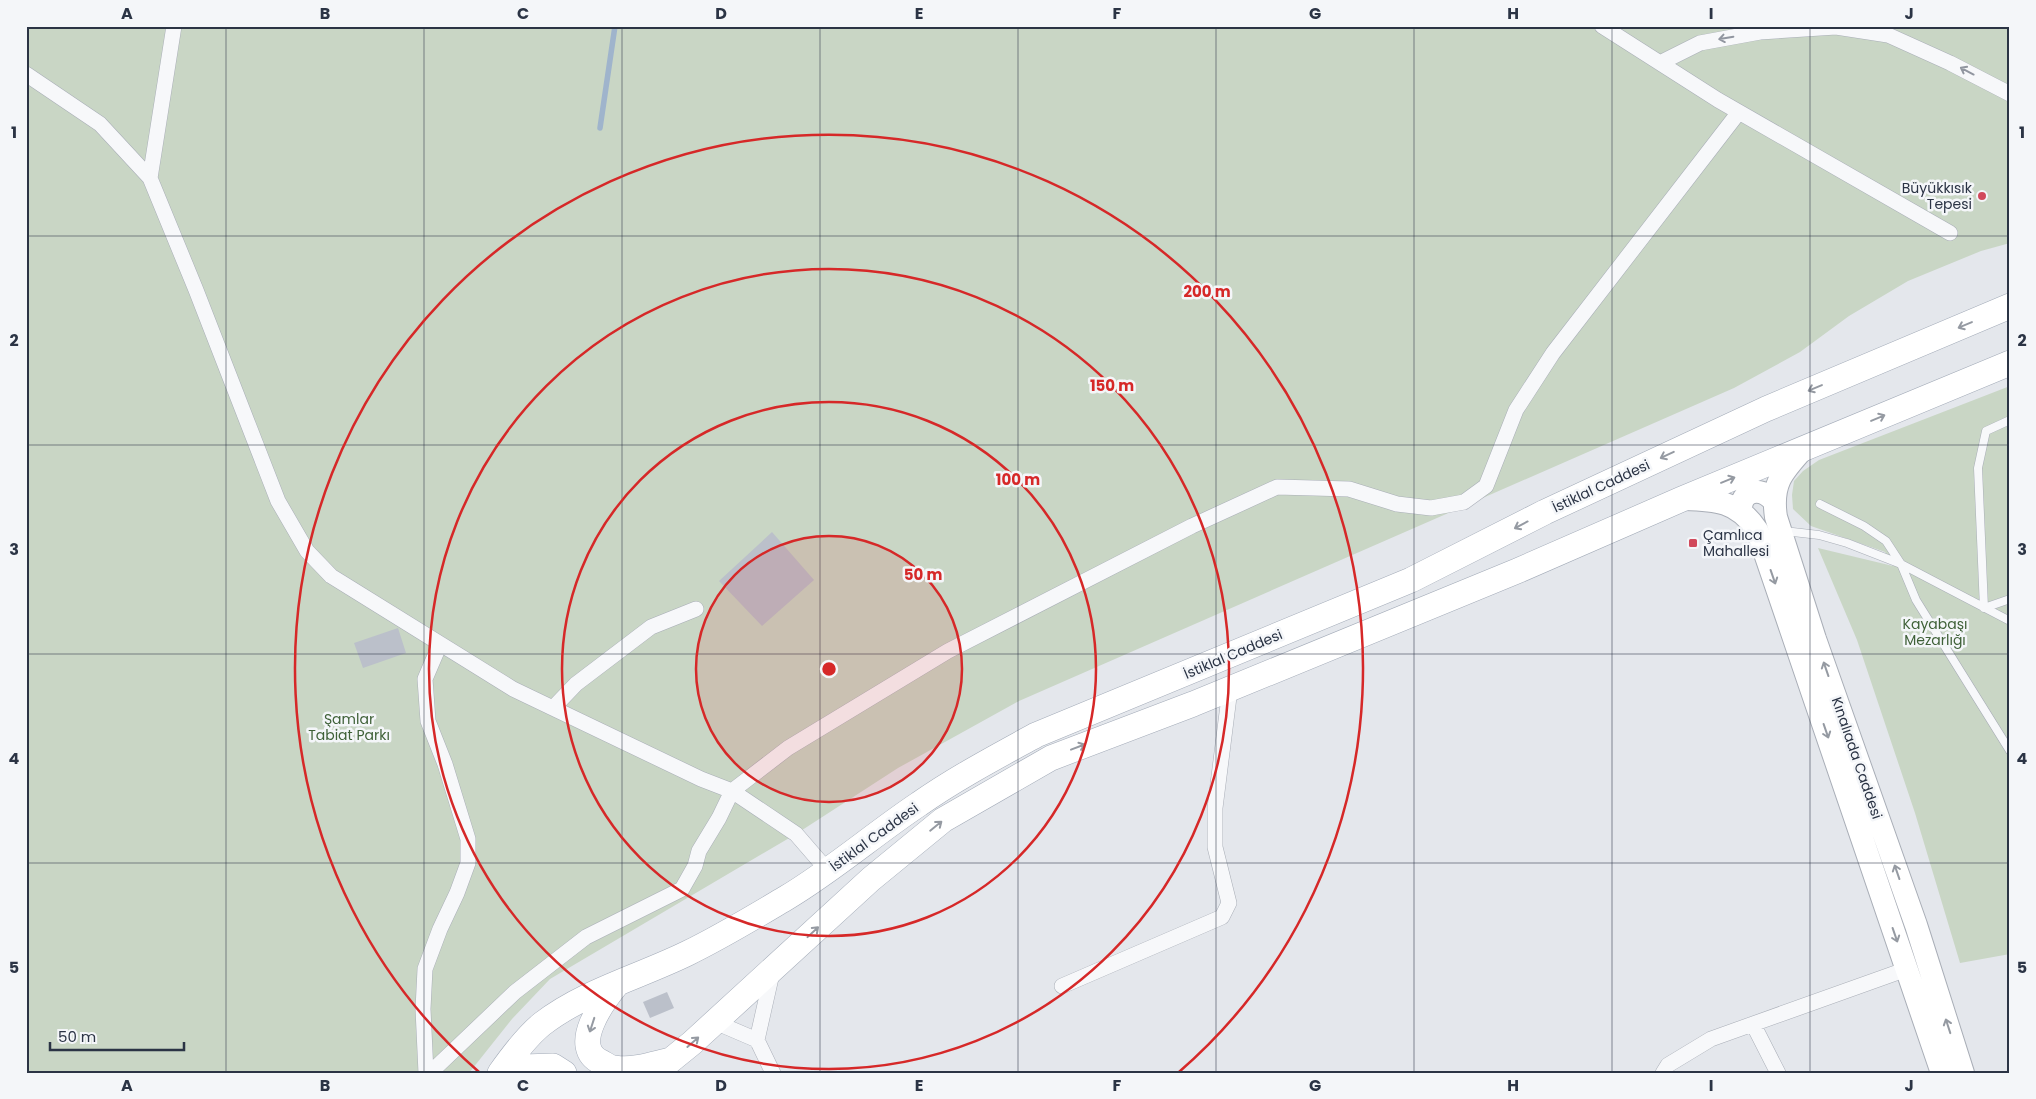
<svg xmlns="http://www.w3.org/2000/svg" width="2036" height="1099" font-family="Poppins,sans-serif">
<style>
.green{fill:#c9d6c5}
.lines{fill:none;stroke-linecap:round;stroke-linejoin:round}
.stream{stroke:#9fb4cc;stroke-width:5.5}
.building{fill:#bbc0ca}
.service-casing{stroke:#a9aeb7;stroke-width:9}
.minor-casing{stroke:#a9aeb7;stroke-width:16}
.secondary-casing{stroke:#a9aeb7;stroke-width:24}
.primary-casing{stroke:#a3abb8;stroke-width:26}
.service{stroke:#f7f8fa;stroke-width:8}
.minor{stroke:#f7f8fa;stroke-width:15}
.secondary{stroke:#fff;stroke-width:22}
.primary{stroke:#fff;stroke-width:25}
.oneway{stroke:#9196a0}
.oneway2{stroke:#959aa2}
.grid{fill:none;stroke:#2b3445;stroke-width:1;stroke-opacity:0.55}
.ring{fill:none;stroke:#d62828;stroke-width:2.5}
.poi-dot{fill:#d1495b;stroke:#f4f6f9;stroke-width:2}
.labels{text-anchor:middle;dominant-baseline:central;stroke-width:5;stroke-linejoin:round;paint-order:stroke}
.poi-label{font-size:14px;fill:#2b3445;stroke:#f4f6f9;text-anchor:end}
.street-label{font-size:14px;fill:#2b3445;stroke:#f4f6f9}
.park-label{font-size:14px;fill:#3f6138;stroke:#f4f6f9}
.centre{fill:#d62828;stroke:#f4f6f9;stroke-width:2.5}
.ring-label{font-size:15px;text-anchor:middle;font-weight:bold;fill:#d62828;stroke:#f4f6f9;stroke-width:5;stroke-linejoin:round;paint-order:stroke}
.neatline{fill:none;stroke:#2b3445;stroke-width:2}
.grid-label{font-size:16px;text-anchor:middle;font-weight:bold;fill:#2b3445}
</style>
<rect width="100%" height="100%" fill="#e4e7ec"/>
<path class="green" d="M26 26H2010V243L1981 251 1908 281 1849 316 1800 352 1734 388 1019 701 898 768 796 834 550 979 512 1019 469 1073H26Z
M2010 386V954L1960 963 1915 813 1857 640 1818 548 1893 566 1885 552 1811 526 1793 509 1792 495 1794 481 1803 471 1819 460Z"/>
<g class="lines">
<path class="stream" d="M600 128 615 26"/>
</g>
<path class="building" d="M772 532 814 580 762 626 719 581Z
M398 628 406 653 363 668 354 643Z
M667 992 674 1008 650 1018 643 1002Z"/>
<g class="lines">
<g class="service-casing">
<path id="service" d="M2010 420 1986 431 1978 468 1984 608 2010 599
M1820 504 1864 526 1886 541 1901 564 1916 600 2010 751
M1784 531 1819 535 1847 543 1901 564 2010 621"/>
</g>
<g class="minor-casing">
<path id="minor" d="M174 26 150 178 196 290 278 501 307 551 331 576 513 689 701 779 732 791 796 834 828 871
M1602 26 1718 100 1950 233
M1660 63 1700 43 1760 32 1836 27 1888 35 1950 63 2010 94
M26 74 100 124 150 178
M553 708 576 684 651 627 696 609
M1062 986 1222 917 1229 903 1215 847V808L1230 689
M715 1022 757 1040 773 969
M1753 1024 1778 1073
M757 1040 773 1073
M426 1073 423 1009 425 969 440 929 457 893 468 863V839L445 764 428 721 425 679 440 644
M430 1073 515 992 586 937 682 889 695 866 699 851 719 818 732 791 788 748 948 651 1192 526 1277 487 1349 489 1397 504 1431 508 1464 502 1486 486 1516 410 1553 353 1739 112
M1663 1073 1668 1065 1711 1039 1907 969"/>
</g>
<g class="secondary-casing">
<path id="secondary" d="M1803 449C1782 472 1771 484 1776 517L1815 639 1916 925 1963 1073
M1682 499C1715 500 1737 500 1757 530L1942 1073
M1741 511C1740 490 1760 486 1773 500"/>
</g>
<g class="primary-casing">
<path id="primary" d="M617 984C603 1001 569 1047 601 1062 605 1064 610 1068 615 1068 634 1071 653 1064 671 1060
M500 1073C512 1056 526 1037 542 1024 585 991 639 977 688 953 721 937 754 917 786 898 833 870 874 834 919 804 956 778 996 757 1036 735L1411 580 1545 512 1766 409 2010 306
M512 1073 524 1067 553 1066 564 1073
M655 1073 692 1043 871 879 943 820 1051 758 1193 704 1517 571 1682 499 2010 363"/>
</g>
<use href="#service" class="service"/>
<use href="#minor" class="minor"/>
<use href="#secondary" class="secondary"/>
<use href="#primary" class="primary"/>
</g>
<defs><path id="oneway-shaft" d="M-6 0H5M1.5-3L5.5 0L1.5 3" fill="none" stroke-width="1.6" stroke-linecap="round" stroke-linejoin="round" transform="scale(1.25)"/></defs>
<g class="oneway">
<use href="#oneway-shaft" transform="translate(1726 38) rotate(170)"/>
<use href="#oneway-shaft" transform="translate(1967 71) rotate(-152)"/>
</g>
<g class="oneway2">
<use href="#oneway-shaft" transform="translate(1965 325) rotate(157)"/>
<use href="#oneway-shaft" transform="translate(1815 388) rotate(157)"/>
<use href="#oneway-shaft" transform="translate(1878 418) rotate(-23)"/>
<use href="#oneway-shaft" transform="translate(1667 455) rotate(155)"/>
<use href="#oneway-shaft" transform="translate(1728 480) rotate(-22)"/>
<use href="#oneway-shaft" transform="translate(1521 525) rotate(152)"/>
<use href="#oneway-shaft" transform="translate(1773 577) rotate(71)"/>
<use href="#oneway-shaft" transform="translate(1826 669) rotate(-109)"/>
<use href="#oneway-shaft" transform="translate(1826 731) rotate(71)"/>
<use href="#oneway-shaft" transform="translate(1078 747) rotate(-21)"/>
<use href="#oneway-shaft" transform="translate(936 826) rotate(-39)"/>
<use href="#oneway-shaft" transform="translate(1897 872) rotate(-109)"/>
<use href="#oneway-shaft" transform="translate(813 932) rotate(-43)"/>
<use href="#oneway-shaft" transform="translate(1895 935) rotate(71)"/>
<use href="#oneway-shaft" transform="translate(592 1025) rotate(108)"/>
<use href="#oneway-shaft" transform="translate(1948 1026) rotate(-108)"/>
<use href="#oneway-shaft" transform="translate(693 1042) rotate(-41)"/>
</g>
<path class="grid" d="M226 26V1073M424 26V1073M622 26V1073M820 26V1073M1018 26V1073M1216 26V1073M1414 26V1073M1612 26V1073M1810 26V1073M26 236H2010M26 445H2010M26 654H2010M26 863H2010"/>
<circle cx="829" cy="669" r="133" fill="#d62828" fill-opacity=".12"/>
<g class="ring">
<circle cx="829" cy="669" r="133"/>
<circle cx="829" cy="669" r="267"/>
<circle cx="829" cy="669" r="400"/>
<path d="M479 1072A534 534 0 1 1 1179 1072"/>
</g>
<g class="poi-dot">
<circle cx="1982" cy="196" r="5"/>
<rect x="1688" y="538" width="10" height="10" rx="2.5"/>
</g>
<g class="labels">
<g class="poi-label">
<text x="1972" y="188">Büyükkısık<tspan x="1972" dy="16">Tepesi</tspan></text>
<text x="1703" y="535" text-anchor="start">Çamlıca<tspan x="1703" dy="16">Mahallesi</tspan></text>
</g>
<g class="street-label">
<text transform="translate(1601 486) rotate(-25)">İstiklal Caddesi</text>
<text transform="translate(1233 654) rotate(-23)">İstiklal Caddesi</text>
<text transform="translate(1857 758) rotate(71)">Kınalıada Caddesi</text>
<text transform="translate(874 837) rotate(-36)">İstiklal Caddesi</text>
</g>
<g class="park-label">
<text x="1935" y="624">Kayabaşı<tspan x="1935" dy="16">Mezarlığı</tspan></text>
<text x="349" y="719">Şamlar<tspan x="349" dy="16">Tabiat Parkı</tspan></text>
</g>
</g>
<circle cx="829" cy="669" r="8" class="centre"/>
<g class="ring-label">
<text x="1207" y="297">200 m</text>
<text x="1112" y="391">150 m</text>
<text x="1018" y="485">100 m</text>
<text x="923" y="580">50 m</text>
</g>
<rect width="2036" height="1099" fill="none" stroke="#f4f6f9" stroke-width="55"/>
<path d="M50 1042v8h134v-8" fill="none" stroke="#2b3445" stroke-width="2.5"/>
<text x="58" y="1042" font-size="15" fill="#2b3445" stroke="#f4f6f9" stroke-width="4" paint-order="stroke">50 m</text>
<rect x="28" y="28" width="1980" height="1044" class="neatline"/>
<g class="grid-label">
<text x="127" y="19">A</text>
<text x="325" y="19">B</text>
<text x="523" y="19">C</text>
<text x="721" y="19">D</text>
<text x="919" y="19">E</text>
<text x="1117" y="19">F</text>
<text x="1315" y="19">G</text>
<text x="1513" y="19">H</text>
<text x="1711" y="19">I</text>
<text x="1909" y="19">J</text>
<text x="14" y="138">1</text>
<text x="2022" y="138">1</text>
<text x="14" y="346">2</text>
<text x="2022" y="346">2</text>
<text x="14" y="555">3</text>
<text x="2022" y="555">3</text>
<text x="14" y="764">4</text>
<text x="2022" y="764">4</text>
<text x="14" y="973">5</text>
<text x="2022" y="973">5</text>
<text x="127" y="1091">A</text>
<text x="325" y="1091">B</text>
<text x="523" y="1091">C</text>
<text x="721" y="1091">D</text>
<text x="919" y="1091">E</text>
<text x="1117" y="1091">F</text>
<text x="1315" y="1091">G</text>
<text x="1513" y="1091">H</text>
<text x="1711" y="1091">I</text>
<text x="1909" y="1091">J</text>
</g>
</svg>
